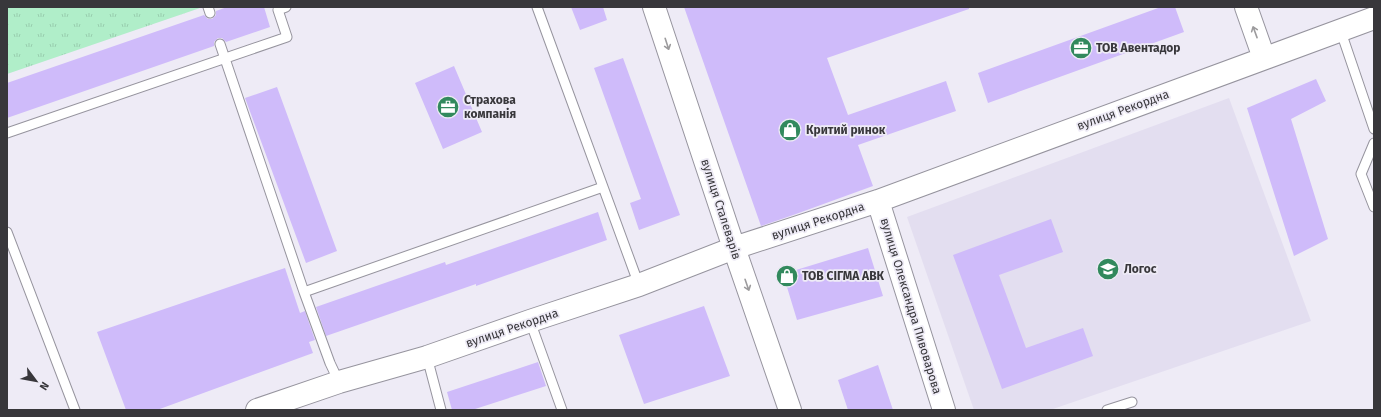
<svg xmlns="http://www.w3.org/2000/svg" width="1381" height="417" font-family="'Fira Sans',sans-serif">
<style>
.built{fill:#e3def0}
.park{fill:url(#park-tufts)}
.building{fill:#cfbbfa}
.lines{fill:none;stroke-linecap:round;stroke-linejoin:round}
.service-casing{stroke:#96949e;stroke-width:11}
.tertiary-casing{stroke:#96949e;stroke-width:24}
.service{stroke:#fff;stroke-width:9}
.tertiary{stroke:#fff;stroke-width:22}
.oneway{stroke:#9c9b9d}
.labels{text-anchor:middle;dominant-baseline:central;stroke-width:3.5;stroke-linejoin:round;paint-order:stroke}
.poi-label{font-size:12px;font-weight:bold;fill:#38373b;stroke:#eeebf6;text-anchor:start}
.street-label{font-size:12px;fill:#38373b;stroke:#eeebf6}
</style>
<defs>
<pattern id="park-tufts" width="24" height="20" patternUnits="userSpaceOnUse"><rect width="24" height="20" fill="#b0eec9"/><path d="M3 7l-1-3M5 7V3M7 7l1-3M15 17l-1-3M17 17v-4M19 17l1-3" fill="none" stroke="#98cdae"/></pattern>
</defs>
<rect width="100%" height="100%" fill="#eeebf6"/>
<path class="built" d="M1229 98 1311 321 1050 410H974L907 217Z"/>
<path class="park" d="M7 7H203L7 74Z"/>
<path class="building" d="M227 7H264L270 27 226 42 222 38H218L214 42V46L7 118V83L204 15 208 19H212L216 15V11Z
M571 7H603L607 20 580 30Z
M684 7H969V9L827 58 848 115 946 81 956 111 858 145 873 186 796 214 761 226Z
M1161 7H1175L1184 32 988 103 978 73Z
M623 58 680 215 639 230 630 203 641 199 594 68Z
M454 66 482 132 443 149 415 83Z
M1316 79 1326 101 1291 119 1328 239 1294 256 1247 108Z
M277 87 337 251 306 263 245 98Z
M598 212 607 240 476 286V284L326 336 316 307 445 262 446 265Z
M1051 219 1063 252 999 275 1026 348 1083 328 1093 356 1002 389 953 255Z
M868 248 883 296 797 320 783 274Z
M285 268 300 313 305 311 315 340 309 342 313 353 157 410H126L97 332Z
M704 306 730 376 644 404 619 335Z
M538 362 546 386 472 410H452L447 392Z
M878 365 893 410H848L838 380Z"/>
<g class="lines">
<g class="service-casing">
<path id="service" d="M208 7 210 13
M537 7 639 285
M1340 29 1374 129
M220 44 304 292 330 363 339 382
M7 133 287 37 278 10 286 7
M1374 143 1361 174 1374 207
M7 232 75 410
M304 292 603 187
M530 321 562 410
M427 357 441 410
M1107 410 1132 402"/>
</g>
<g class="tertiary-casing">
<path id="tertiary" d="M654 7 734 248 790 410
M1246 7 1264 58
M878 201 944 410
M257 410 339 382 427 357 530 321 639 285 734 248 878 201 1374 18"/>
</g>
<use href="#service" class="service"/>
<use href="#tertiary" class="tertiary"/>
</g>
<defs><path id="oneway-shaft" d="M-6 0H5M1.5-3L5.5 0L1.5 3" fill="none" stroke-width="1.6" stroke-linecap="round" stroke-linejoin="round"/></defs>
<g class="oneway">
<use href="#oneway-shaft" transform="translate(1255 32) rotate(-110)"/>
<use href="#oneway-shaft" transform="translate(667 44) rotate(72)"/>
<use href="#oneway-shaft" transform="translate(747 285) rotate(71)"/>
</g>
<defs>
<g id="office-disc" transform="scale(1.15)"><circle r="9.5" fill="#32895d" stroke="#eeebf6"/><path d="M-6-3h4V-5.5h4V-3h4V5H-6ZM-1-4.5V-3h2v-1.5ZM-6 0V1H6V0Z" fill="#fff"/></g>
<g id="shop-disc" transform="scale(1.15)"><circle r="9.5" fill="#32895d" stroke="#eeebf6"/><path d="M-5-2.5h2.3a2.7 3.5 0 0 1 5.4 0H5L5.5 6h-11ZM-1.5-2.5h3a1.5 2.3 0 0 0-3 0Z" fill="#fff"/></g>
<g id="school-disc" transform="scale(1.15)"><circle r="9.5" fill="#32895d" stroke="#eeebf6"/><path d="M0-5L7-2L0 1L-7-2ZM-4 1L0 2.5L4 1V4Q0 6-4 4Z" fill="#fff"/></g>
</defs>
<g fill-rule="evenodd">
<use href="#office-disc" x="1081" y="48"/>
<use href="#office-disc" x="448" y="107"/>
<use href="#shop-disc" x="790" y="130"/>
<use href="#school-disc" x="1108" y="269"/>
<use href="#shop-disc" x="787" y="276"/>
</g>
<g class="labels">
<g class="poi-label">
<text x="1096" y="48">ТОВ Авентадор</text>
<text x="464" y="100">Страхова<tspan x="464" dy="14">компанія</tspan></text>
<text x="806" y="130">Критий ринок</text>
<text x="1124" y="269">Логос</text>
<text x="802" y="276">ТОВ СІГМА АВК</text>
</g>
<g class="street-label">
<text transform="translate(1123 110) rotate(-20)">вулиця Рекордна</text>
<text transform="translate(721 209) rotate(72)">вулиця Сталеварів</text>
<text transform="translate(818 221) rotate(-18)">вулиця Рекордна</text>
<text transform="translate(911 306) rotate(73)">вулиця Олександра Пивоварова</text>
<text transform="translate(512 328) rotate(-19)">вулиця Рекордна</text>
</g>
</g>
<rect width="1381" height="417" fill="none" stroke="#38373b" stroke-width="16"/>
<g transform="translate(36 381) rotate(122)" stroke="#eeebf6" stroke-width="3" paint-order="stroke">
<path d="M0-3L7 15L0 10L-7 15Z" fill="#38373b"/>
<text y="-6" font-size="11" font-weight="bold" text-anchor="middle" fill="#38373b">N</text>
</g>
</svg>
